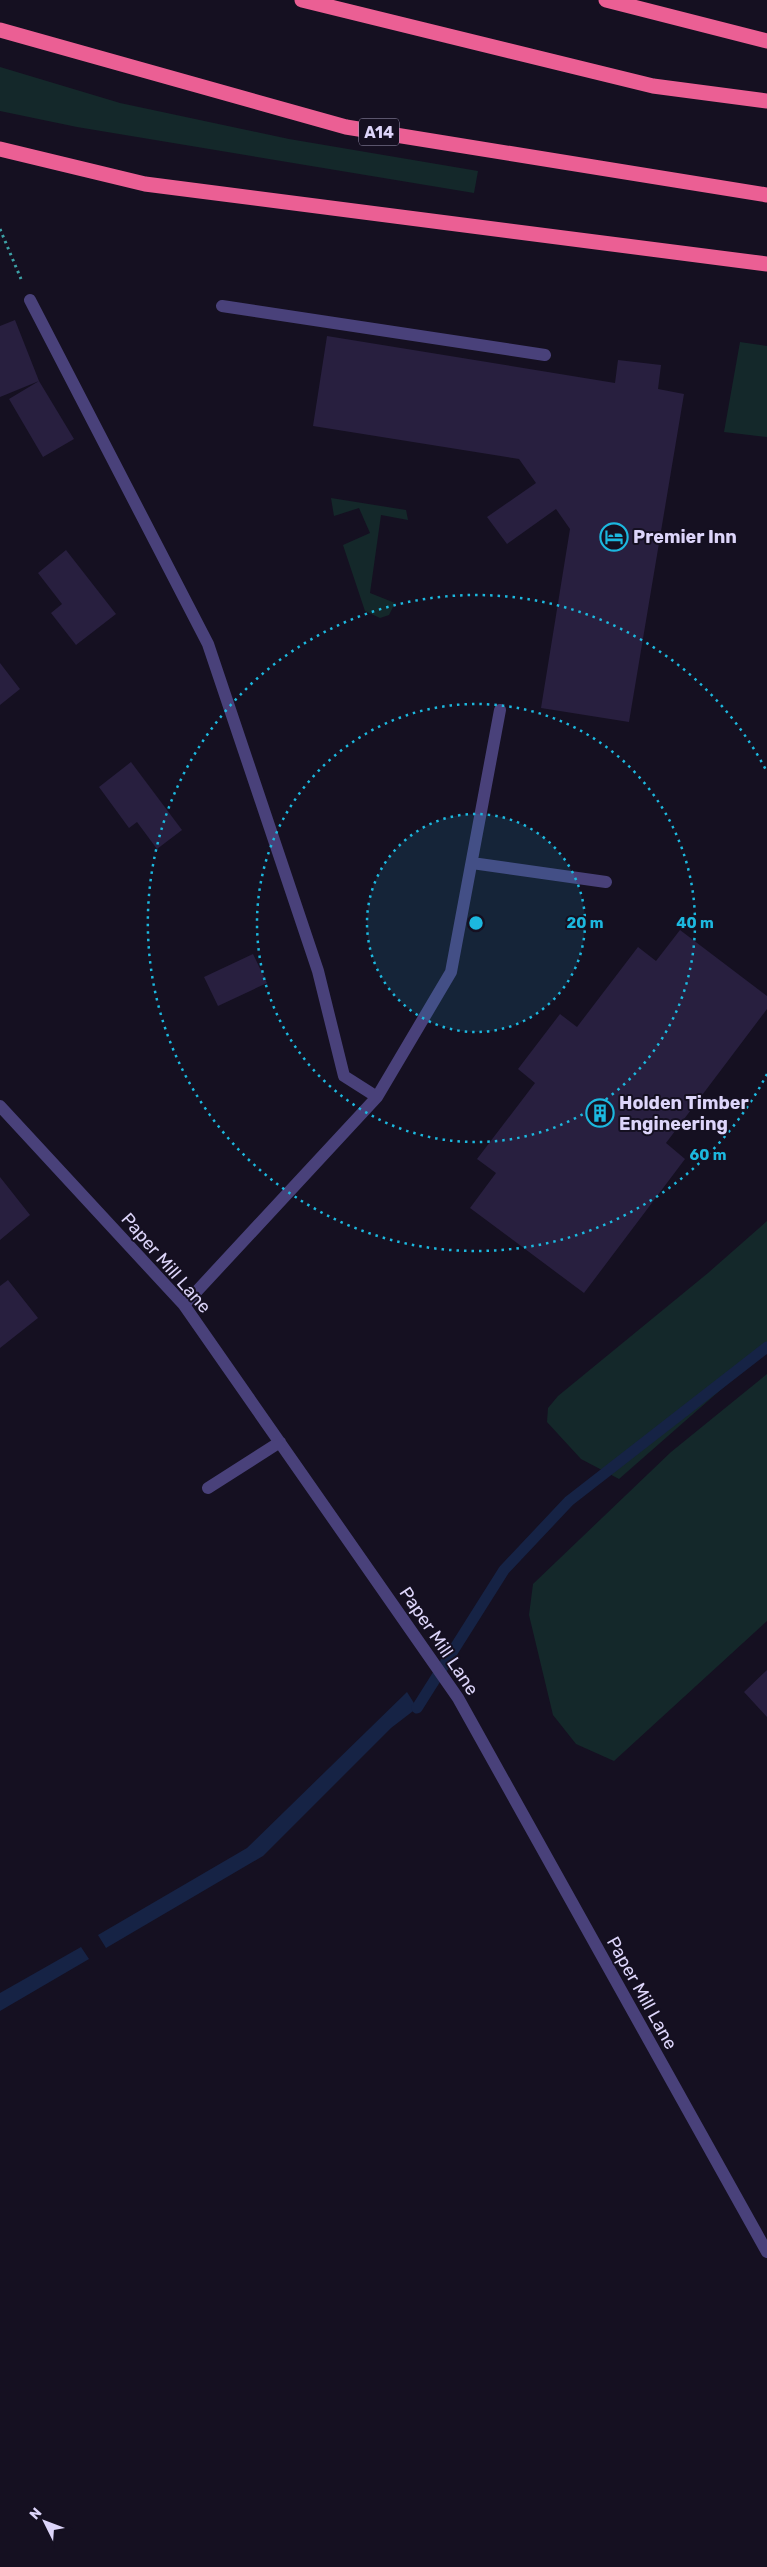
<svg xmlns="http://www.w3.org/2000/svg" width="767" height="2567" font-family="Rubik,sans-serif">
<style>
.green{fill:#14282a}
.water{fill:#162345}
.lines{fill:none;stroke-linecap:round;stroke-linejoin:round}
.stream{stroke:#162345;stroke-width:11}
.building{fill:#281f3f}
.path{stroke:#3da1a6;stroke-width:3;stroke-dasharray:2.5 4;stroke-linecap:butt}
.minor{stroke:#49417a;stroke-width:12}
.highway{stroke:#eb5f94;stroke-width:15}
.ring{fill:none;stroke:#1cb8df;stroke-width:2.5;stroke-dasharray:2.5 5}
.labels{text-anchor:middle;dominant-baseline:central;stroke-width:4;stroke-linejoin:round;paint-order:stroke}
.shield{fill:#151021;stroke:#a19ab9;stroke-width:1}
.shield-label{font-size:16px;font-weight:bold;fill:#ddd5fa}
.poi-label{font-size:18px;font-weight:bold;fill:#ddd5fa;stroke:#151021;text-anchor:start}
.street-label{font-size:18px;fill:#ddd5fa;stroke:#151021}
.centre{fill:#1cb8df;stroke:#151021;stroke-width:2.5}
.ring-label{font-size:15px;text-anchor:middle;font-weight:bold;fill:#1cb8df;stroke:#151021;stroke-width:4;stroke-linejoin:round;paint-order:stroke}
</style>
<rect width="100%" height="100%" fill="#151021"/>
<path class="green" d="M0 67 120 103 289 139 478 171 474 193 77 127 0 111Z
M740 342 767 346V437L724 432Z
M331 498 406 510 408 520 381 515 370 593 395 603 389 615 380 618 365 611 343 545 370 533 359 508 334 516Z
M767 1221V1349L619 1479 581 1459 547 1422 548 1408 558 1396 708 1273Z
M767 1374V1621L614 1761 576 1744 553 1715 529 1615 533 1584 671 1452Z"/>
<path class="water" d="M407 1692 417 1708 391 1728 263 1856 106 1948 98 1935 247 1848Z
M81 1947 89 1959 0 2011V1993Z"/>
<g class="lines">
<path class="stream" d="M417 1708 504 1570 569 1501 767 1347"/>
</g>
<path class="building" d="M15 320 39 381 0 397V326Z
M327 336 615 383 618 360 661 365 658 389 684 394 629 722 541 708 570 529 556 509 507 544 487 517 536 483 519 459 313 426Z
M39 381 74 439 43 457 9 399Z
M66 550 116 614 76 645 51 613 62 604 38 573Z
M0 663 20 689 0 705Z
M131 762 182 830 157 849 137 822 129 828 99 787Z
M680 930 767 996V1009L666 1143 685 1159 584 1293 470 1208 496 1173 477 1159 535 1083 518 1069 560 1014 577 1027 638 947 656 961Z
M253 954 267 983 218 1006 204 977Z
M0 1177 30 1215 0 1240Z
M8 1280 38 1318 0 1348V1286Z
M767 1670V1717L744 1692Z"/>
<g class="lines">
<path class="path" d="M0 229 21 279"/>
<path class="minor" d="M30 300 208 644 318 971 344 1076 377 1097
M222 306 545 355
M472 863 606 882
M0 1106 184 1305 458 1698 767 2252
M184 1305 377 1097 451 972 500 710
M208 1488 280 1442"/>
<path class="highway" d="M302 0 653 86 767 101
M606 0 767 41
M0 30 346 127 767 195
M0 149 145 184 767 264"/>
</g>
<circle cx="476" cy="923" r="109" fill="#1cb8df" fill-opacity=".12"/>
<g class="ring">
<circle cx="476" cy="923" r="109"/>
<circle cx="476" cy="923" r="219"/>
<path d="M767 1074A328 328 0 1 1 767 772"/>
</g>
<defs>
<g id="hotel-ring" transform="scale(1.4375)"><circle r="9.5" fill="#151021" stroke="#1cb8df" stroke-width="1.5"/><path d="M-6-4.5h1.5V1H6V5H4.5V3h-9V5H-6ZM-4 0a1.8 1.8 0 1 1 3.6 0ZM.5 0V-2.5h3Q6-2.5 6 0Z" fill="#1cb8df"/></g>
<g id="building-ring" transform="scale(1.4375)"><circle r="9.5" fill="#151021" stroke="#1cb8df" stroke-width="1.5"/><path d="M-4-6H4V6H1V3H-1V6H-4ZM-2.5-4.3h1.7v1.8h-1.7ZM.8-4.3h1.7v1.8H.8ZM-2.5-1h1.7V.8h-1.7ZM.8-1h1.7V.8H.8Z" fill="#1cb8df"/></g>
</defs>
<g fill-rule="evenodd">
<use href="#hotel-ring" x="614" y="537"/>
<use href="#building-ring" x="600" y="1113"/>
</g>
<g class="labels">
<rect class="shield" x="359" y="118.5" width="40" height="27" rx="4"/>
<g class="shield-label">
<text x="379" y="132">A14</text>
</g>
<g class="poi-label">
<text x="633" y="537">Premier Inn</text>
<text x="619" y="1103">Holden Timber<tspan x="619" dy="21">Engineering</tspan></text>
</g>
<g class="street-label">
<text transform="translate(166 1263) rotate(49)">Paper Mill Lane</text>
<text transform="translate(439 1641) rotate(56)">Paper Mill Lane</text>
<text transform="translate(642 1993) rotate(61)">Paper Mill Lane</text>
</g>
</g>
<circle cx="476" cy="923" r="8" class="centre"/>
<g class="ring-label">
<text x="585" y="928">20 m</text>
<text x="695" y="928">40 m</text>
<text x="708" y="1160">60 m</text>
</g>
<g transform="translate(45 2522) rotate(312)" stroke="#151021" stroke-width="4" paint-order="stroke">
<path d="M0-4L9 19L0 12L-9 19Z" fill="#ddd5fa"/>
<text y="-8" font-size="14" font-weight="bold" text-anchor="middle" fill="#ddd5fa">N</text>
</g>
</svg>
